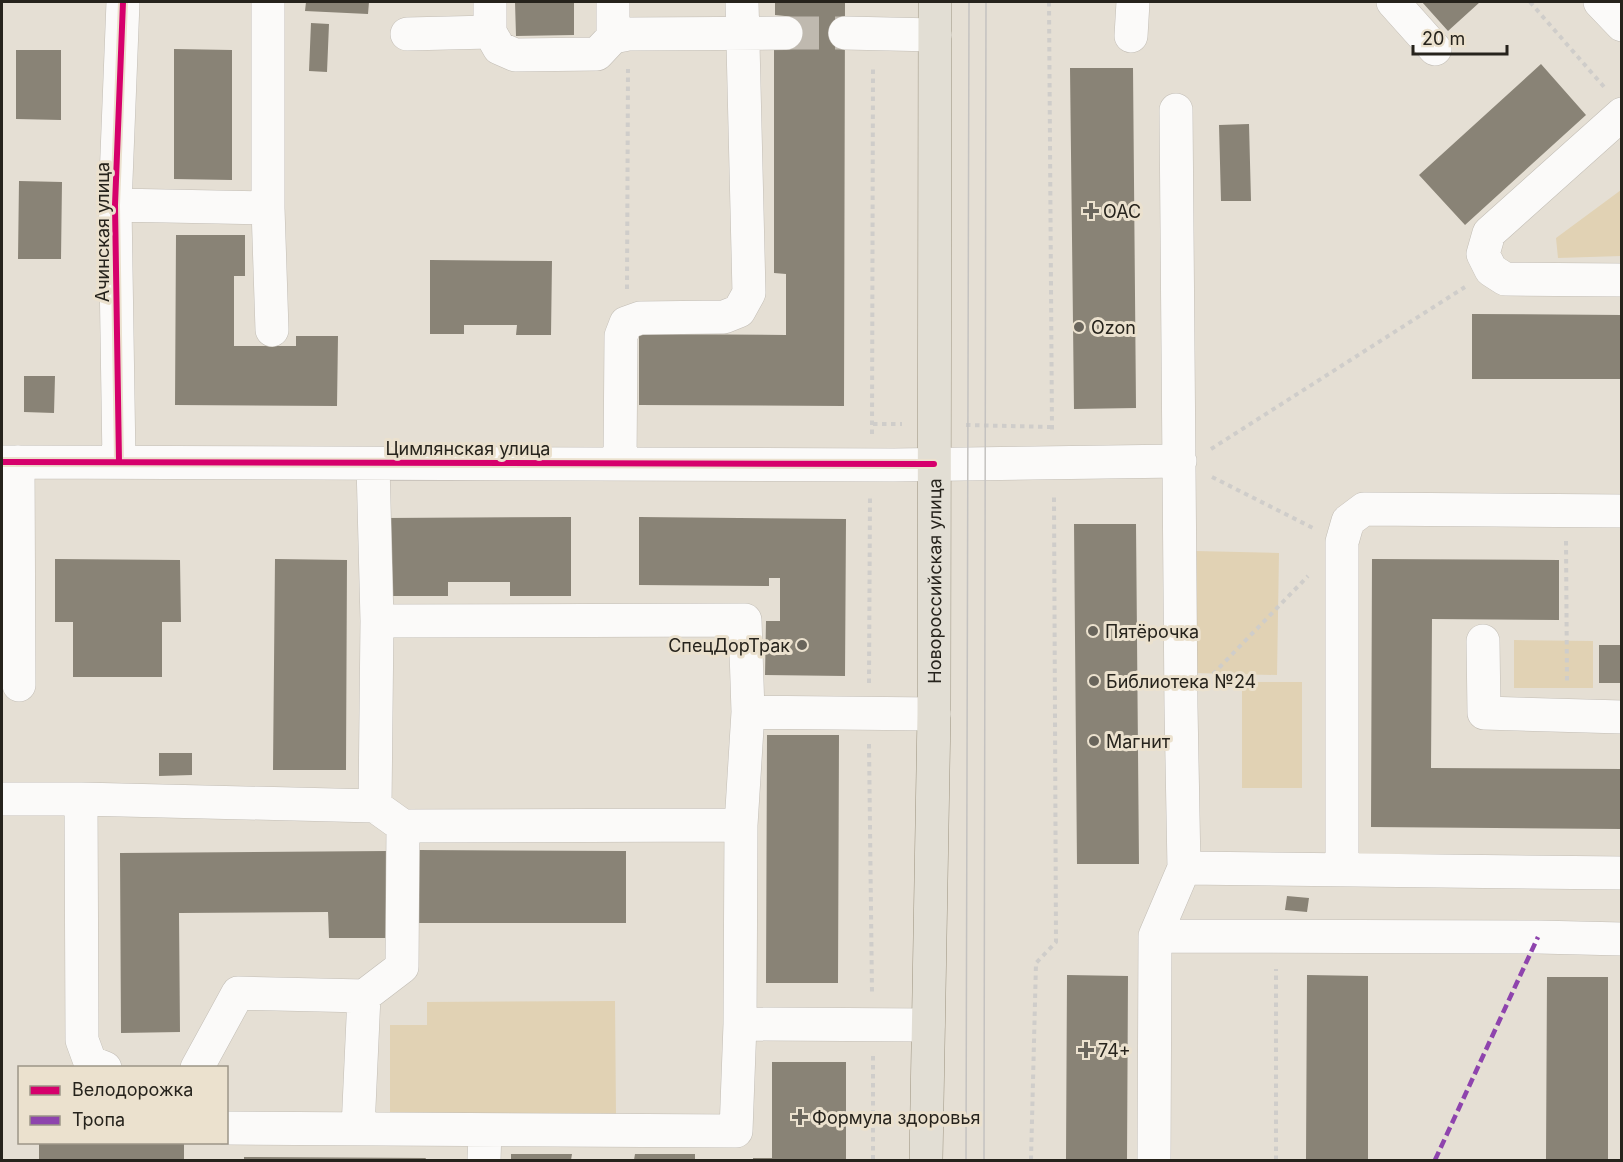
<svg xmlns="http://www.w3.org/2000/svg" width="1623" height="1162" font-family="Inter,sans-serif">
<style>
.green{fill:#e1d2b4}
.building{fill:#898376}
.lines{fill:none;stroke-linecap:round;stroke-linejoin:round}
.minor-tunnel{stroke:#bfb9af;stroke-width:33;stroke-dasharray:33 16;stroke-linecap:butt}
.minor-casing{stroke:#c2bdb5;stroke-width:34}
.major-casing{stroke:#9d9480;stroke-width:34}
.path{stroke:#cfcdca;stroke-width:4;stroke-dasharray:4.5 4.5;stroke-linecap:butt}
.minor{stroke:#fbfaf9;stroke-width:33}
.major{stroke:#e2ded4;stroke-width:33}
.tram{stroke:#c4c2c0;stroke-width:1.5}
.quiet{stroke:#8e44ad;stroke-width:4.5;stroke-dasharray:9 4.5;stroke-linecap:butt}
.cycleway-casing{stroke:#ebe1ce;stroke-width:10}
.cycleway{stroke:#d6006c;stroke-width:6}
.poi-dot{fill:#69655c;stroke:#ebe1ce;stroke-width:2}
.labels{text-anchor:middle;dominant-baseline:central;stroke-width:6;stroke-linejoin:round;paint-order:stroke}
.poi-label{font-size:18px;fill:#26231c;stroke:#ebe1ce;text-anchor:start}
.street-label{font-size:18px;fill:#26231c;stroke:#ebe1ce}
</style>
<rect width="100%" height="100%" fill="#e5dfd4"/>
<path class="green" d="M1621 190V256L1558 258 1556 238Z
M1195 551 1279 553 1277 675 1193 673Z
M1514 640 1593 641V688H1514Z
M1242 682H1302V788H1242Z
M615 1001 616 1114 390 1116V1025H427V1002Z"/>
<path class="building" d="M306 2H369L368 14 305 11Z
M515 2H574V35L516 36Z
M775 2H845L844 406 639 405V334L786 335V274L774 273V50H785V16L775 15Z
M1422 2H1480L1448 31Z
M311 23 329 24 327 72 309 71Z
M174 49 232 50V180L174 179Z
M16 50H61V120L16 119Z
M1541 64 1586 115 1465 225 1419 175Z
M1070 68H1133L1136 408 1074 409Z
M1249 124 1251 201H1221L1219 125Z
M19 181 62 182 61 259H18Z
M176 235H245V276H234V346H296V336H338L337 406 175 405Z
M430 260 552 261 551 335H516L517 325H464V334H430Z
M1472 314 1622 315V379H1472Z
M24 376H55L54 413 24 412Z
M571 517V596H510V582H448V596H386V518Z
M639 517 846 519 845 676 765 675 766 621H780V578H769V586L639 585Z
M1074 524H1136L1139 864H1077Z
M55 559 180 560 181 622H162V677H73V622H55Z
M275 559 347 560 346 770H273Z
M1372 559 1559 560V620L1432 619 1431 768 1622 769V829L1371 827Z
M1599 645H1622V683H1599Z
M767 735H839L838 983H766Z
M159 753H192V775L159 776Z
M417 850 626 851V923H417Z
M388 851V938H329L328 912 179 913 180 1032 121 1033 120 853Z
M1287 896 1309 898 1307 912 1285 910Z
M1067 975 1128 976 1127 1160H1066Z
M1307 975 1368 976V1160H1306Z
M1547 977H1608V1160H1546Z
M772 1062H846V1160H753V1158H772Z
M39 1142H184V1160H39Z
M511 1154H572L571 1160H511Z
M635 1154H695V1160H634Z
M244 1157 426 1158 425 1160H244Z"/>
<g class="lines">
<path class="minor-tunnel" d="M786 33H845"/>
<g class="minor-casing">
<path id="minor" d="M268 2V208L272 330
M613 2V37
M1393 2 1435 49
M1600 2 1622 25
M490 32V2
M845 33 935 35
M407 34 490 32 499 48 515 55 597 54 613 37 628 34 786 33
M1131 36 1133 2
M1622 114 1489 233 1483 254 1491 270 1505 279 1622 280
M115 205 268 208
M2 462 894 465 1180 461
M18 462 19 685
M119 462 115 205 123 2
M620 463 621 336 626 323 640 318 724 317 739 311 749 293 742 2
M1483 641 1484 713 1622 717
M748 712 934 714
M2 799H81L375 806
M81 799 82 1040 90 1062 105 1068
M403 826 741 825
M1184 868 1622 873
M1342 870V542L1348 521 1364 509 1622 511
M1155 936 1538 937 1622 939
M740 1024 928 1025
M197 1068 238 993 364 996
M226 1128 736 1131 740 1024 741 825 748 712 745 620 377 621
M358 1129 364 996 402 967 403 826 375 806 377 621 373 464
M484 1160 485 1130
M1154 1160 1155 936 1184 868 1181 707 1176 110"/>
</g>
<g class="major-casing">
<g id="major">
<path id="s1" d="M926 1160 934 714 935 2"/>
</g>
</g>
<path class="path" d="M1049 2 1052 430
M1530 2 1605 88
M627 289 628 69
M873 424H902
M966 425 1052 427
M872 434 873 66
M1211 449 1465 287
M1212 477 1313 528
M1566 541 1567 684
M1213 674 1308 576
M869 683 870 495
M869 744 872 992
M873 1056V1160
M1031 1160 1036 963 1056 942 1054 495
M1276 1160V969"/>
<use href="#minor" class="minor"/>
<use href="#major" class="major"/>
<path class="tram" d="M966 1160 969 2
M984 1160 986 2"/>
<path class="quiet" d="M1435 1160 1538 937"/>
<g class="cycleway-casing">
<path id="cycleway" d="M2 462 934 464
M119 462 115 205 123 2"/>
</g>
<use href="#cycleway" class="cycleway"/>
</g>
<g class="poi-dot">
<path d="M1088 202h6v6h6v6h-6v6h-6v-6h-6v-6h6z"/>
<circle cx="1079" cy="327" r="6"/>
<circle cx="1093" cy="631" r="6"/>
<circle cx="802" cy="645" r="6"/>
<circle cx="1094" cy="681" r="6"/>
<circle cx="1094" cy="741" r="6"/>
<path d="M1083 1041h6v6h6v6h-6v6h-6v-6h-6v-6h6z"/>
<path d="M797 1108h6v6h6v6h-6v6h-6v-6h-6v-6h6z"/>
</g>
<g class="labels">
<g class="poi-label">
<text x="1103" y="211">ОАС</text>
<text x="1091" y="327">Ozon</text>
<text x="1105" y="631">Пятёрочка</text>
<text x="790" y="645" text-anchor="end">СпецДорТрак</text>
<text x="1106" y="681">Библиотека №24</text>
<text x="1106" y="741">Магнит</text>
<text x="1098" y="1050">74+</text>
<text x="812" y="1117">Формула здоровья</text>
</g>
<g class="street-label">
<text transform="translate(102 232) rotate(-90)">Ачинская улица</text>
<text x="468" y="448">Цимлянская улица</text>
<text stroke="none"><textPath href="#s1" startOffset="579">Новороссийская улица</textPath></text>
</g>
</g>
<rect width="1623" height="1162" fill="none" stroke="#26231c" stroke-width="6"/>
<rect x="18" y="1066" width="210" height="78" fill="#ebe1ce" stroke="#9c9587" stroke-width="1.5"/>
<rect x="30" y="1086" width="30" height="9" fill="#d6006c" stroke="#9c9587" stroke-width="1.5"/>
<text x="72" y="1096" font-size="18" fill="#26231c">Велодорожка</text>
<rect x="30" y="1116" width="30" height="9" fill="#8e44ad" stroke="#9c9587" stroke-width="1.5"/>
<text x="72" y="1126" font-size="18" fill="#26231c">Тропа</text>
<path d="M1413 45v9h94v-9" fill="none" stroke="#26231c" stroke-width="3"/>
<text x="1422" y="45" font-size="18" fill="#26231c" stroke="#ebe1ce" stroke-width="4.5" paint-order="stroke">20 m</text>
</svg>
